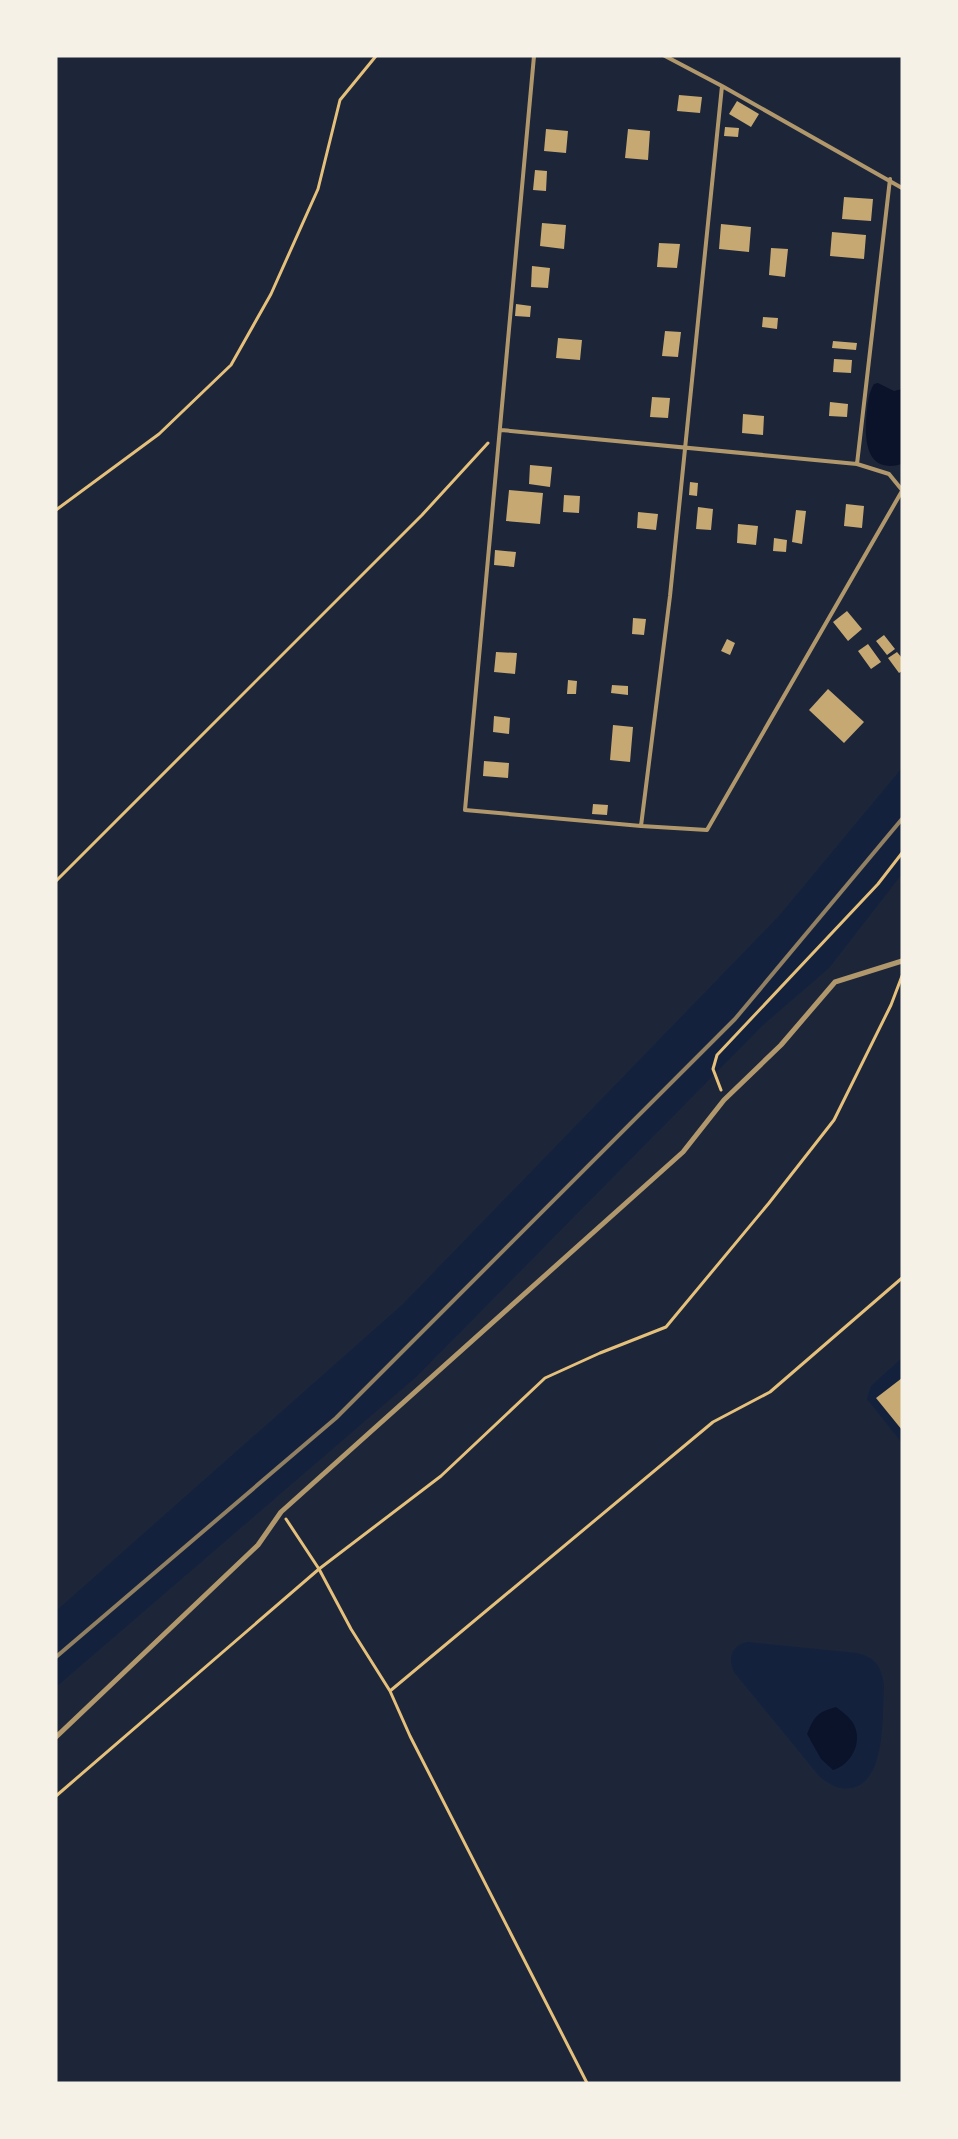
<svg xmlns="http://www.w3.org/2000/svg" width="958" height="2139" font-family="Georgia,serif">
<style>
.green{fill:#1d2539;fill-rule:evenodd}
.water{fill:#0b132b}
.building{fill:#c6a872}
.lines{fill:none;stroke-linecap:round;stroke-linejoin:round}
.path{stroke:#e5c07b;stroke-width:3}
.service{stroke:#b1986c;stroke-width:4}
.minor{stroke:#b1986c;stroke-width:5}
.rail{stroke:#918062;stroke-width:4}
</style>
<rect width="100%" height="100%" fill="#14213d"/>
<path class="green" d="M56 56 902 57V768L779 916 402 1305 56 1611Z
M902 874V1358L871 1386 867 1399 902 1443V2083H56V1687L416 1377 763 1025 829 968ZM747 1642 857 1653C876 1658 881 1666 884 1685 882 1713 887 1782 851 1788 838 1790 831 1785 820 1777L734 1672C728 1658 731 1646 747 1642Z"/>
<path class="water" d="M878 383 894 391 902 389V464C864 475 864 436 867 410 868 401 869 392 874 384Z
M836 1707C844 1713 854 1720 856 1730 861 1747 848 1766 833 1770L821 1759 807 1734C814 1717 817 1712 836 1707Z"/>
<path class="building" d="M679 95 702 97 700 113 677 111Z
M737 101 759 114 751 127 729 114Z
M725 127 739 128 738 137 724 136Z
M546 129 568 131 566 153 544 151Z
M628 129 650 131 648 160 625 158Z
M535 170 547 171 546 191 533 190Z
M844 197 873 199 871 221 842 219Z
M542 223 566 225 564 249 540 246Z
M721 224 751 227 749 252 719 249Z
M832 232 866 235 864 259 830 256Z
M659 243 680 244 677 268 657 267Z
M771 248 788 249 785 277 769 275Z
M532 266 550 268 548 288 531 287Z
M516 304 531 306 530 317 515 316Z
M763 317 778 318 777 329 762 327Z
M665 331 681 332 678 357 662 356Z
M558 338 582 340 580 360 556 358Z
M833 341 857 343 856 350 832 348Z
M834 359 852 360 851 373 833 372Z
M652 397 670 398 668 418 650 417Z
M830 402 848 404 847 417 829 416Z
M743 414 764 416 763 435 742 433Z
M530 465 552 467 550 487 529 484Z
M690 482 698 483 697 496 689 495Z
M509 490 543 493 540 524 506 521Z
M564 495 580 496 579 513 563 512Z
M846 504 864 506 862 528 844 526Z
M698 507 713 509 711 530 696 529Z
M796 510 806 511 802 544 792 542Z
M638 512 658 514 656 530 637 528Z
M738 524 758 526 756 545 737 543Z
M774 538 787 540 786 552 773 551Z
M495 550 516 552 514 567 494 565Z
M847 611 862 629 848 641 833 622Z
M633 618 646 619 644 635 632 634Z
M884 635 895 649 887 655 876 641Z
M727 639 735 643 730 655 721 651Z
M868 644 881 662 871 669 858 651Z
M496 652 517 653 515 674 494 672Z
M897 652 902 658V671L899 673 888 658Z
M568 680 577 681 576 694H567Z
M612 685 628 686V695L611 693Z
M828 689 864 722 844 743 809 710Z
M494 716 510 718 509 734 493 732Z
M613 725 633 727 630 762 610 760Z
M484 761 509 763 508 778 483 776Z
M593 804 608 805 607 815 592 814Z
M902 1378V1430L876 1398Z"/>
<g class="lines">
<path class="path" d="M56 510 159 434 231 365 271 294 318 189 340 100 376 56
M56 881 422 515 488 443
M721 1090 713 1069 717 1055 878 884 902 853
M286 1519 319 1569 351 1629 390 1691 713 1422 770 1392 902 1278
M390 1691 410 1736 587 2083
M56 1796 319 1569 441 1476 545 1378 600 1353 666 1327 769 1203 834 1120 891 1005 902 976"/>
<path class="service" d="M534 56 465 810 641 826 707 830 902 491
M722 86 902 188
M501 430 857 464 889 474 902 490
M857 464 890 179
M641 826 670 596 722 86 665 56"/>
<path class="minor" d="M56 1737 258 1545 281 1512 683 1152 724 1100 781 1045 835 982 902 961"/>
<path class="rail" d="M56 1657 336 1418 735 1019 902 819"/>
</g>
<rect width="958" height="2139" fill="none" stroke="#f6f1e7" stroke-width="115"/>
</svg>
